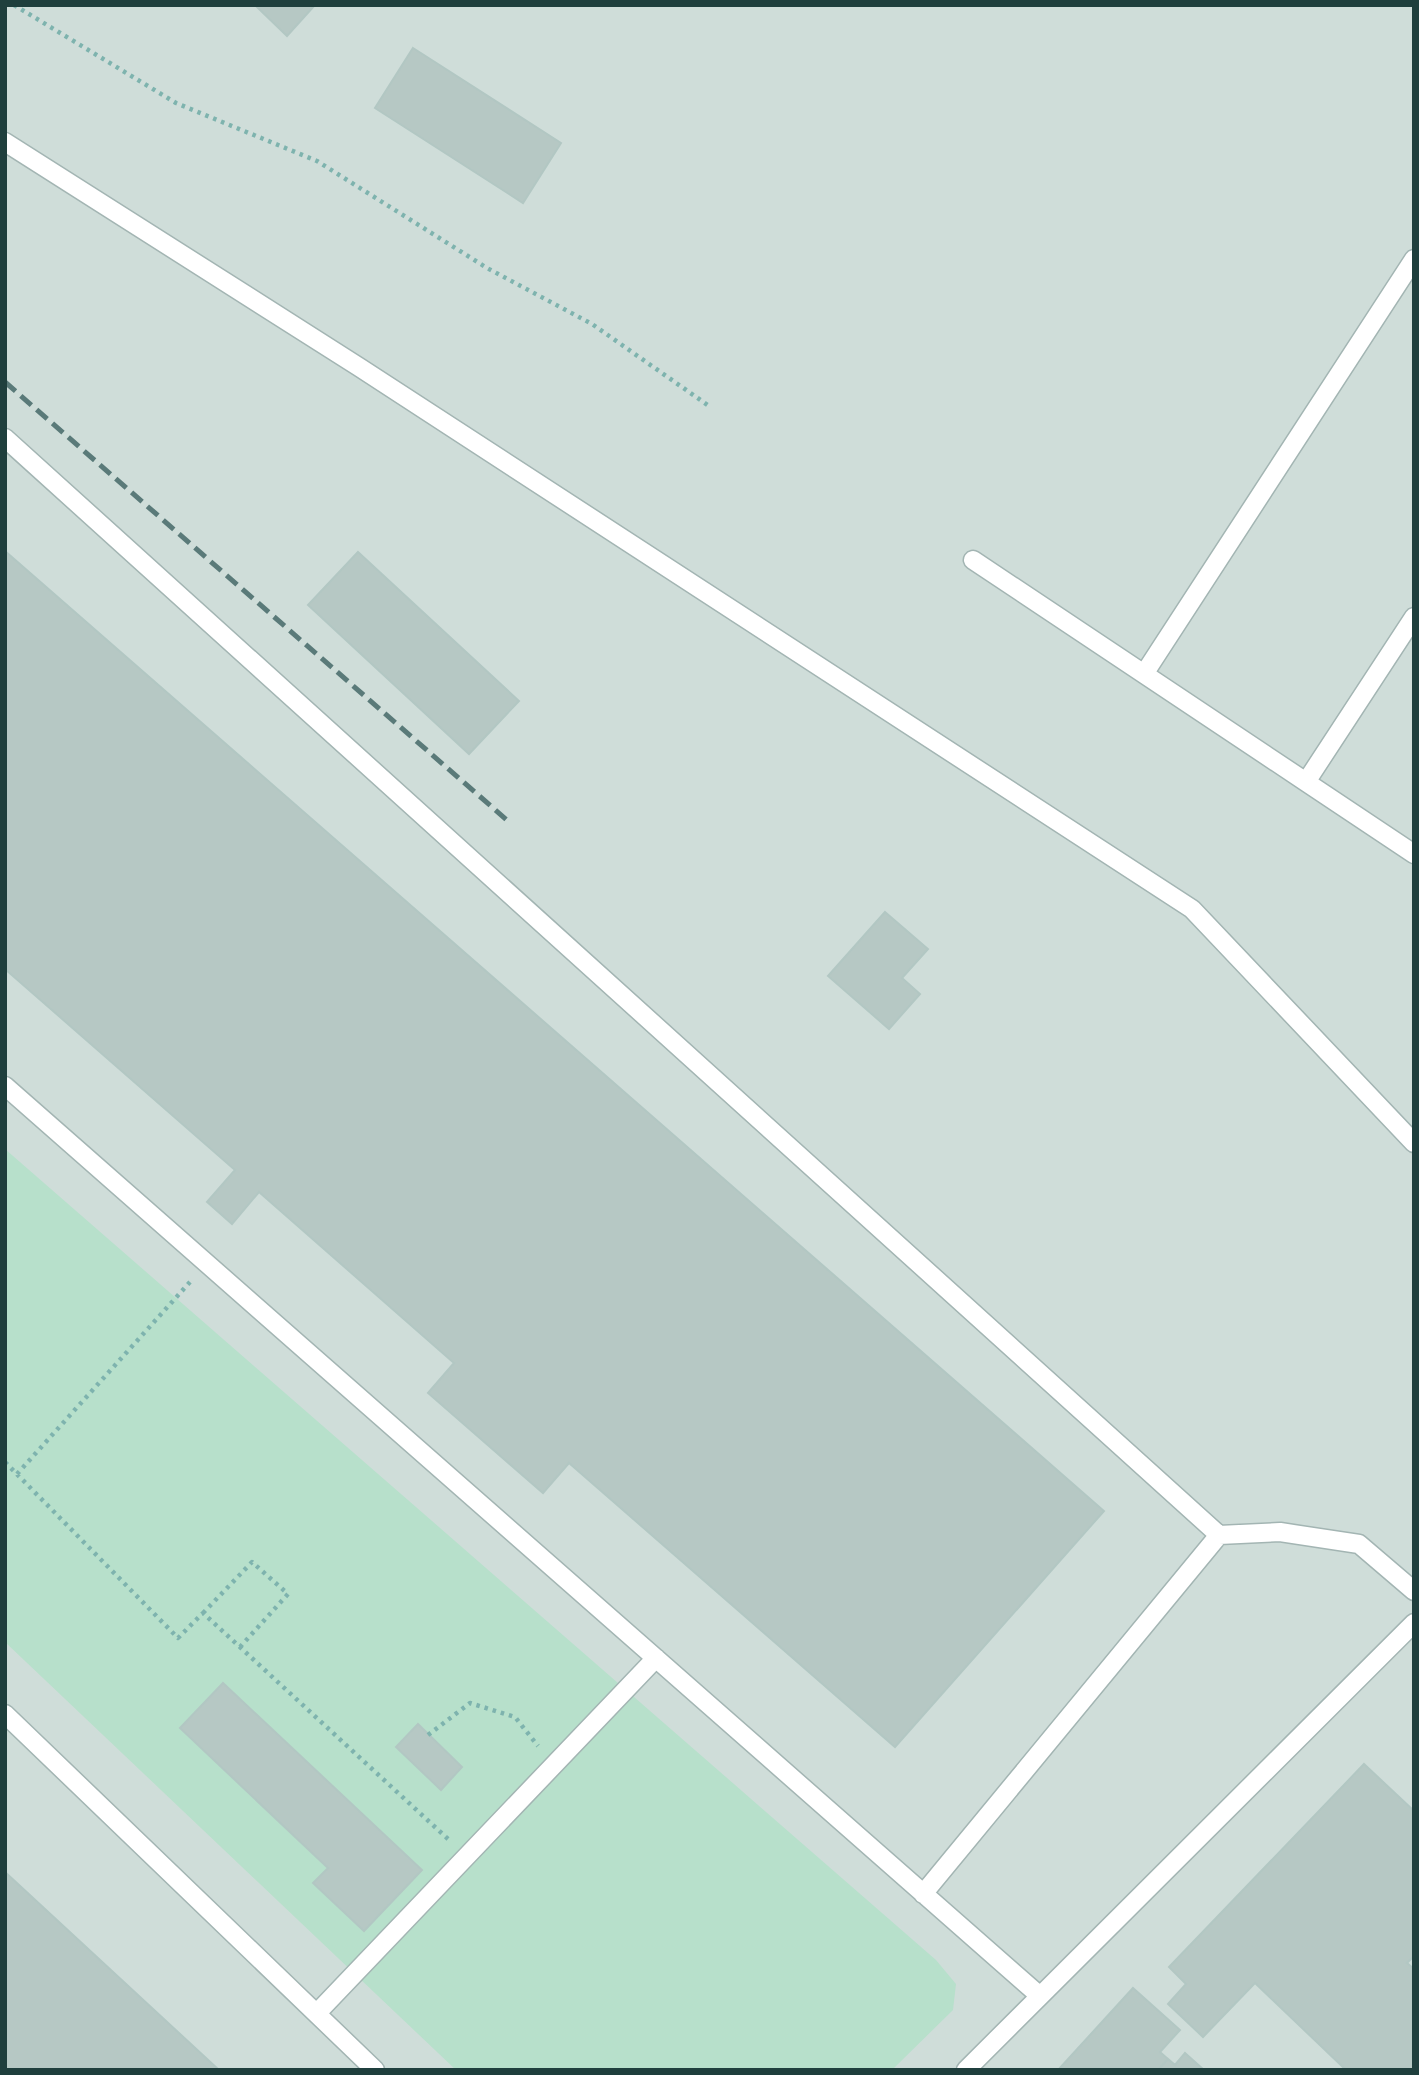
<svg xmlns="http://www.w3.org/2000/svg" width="1419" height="2075" font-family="Figtree,sans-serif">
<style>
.built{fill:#cfddd9}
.green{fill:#b7e0cb}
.building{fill:#b6c8c4;stroke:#b2c7c3;stroke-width:2}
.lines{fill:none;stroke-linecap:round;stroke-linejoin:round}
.lane-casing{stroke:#a3b5b3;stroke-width:21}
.path{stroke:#7eb3ae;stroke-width:4.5;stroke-dasharray:3.5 5;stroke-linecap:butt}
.lane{stroke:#fff;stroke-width:18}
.rail{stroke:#5a7a79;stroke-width:5;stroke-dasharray:14 7;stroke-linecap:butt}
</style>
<rect width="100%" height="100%" fill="#e1edea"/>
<path class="built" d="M5 5H1414V2070H5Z"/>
<path class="green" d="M5 1149 936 1960 956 1984 953 2010 892 2070H456L5 1642Z"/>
<path class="building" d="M255 5H315L287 36Z
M413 48 561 143 523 203 375 108Z
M5 551 1104 1511 895 1747 569 1463 543 1493 428 1393 454 1363 259 1192 232 1224 207 1202 235 1170 5 969Z
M358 552 519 701 469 754 308 605Z
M885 912 928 949 902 978 920 994 889 1029 828 976Z
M223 1683 422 1870 364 1931 313 1883 328 1868 180 1728Z
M418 1724 462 1767 441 1790 396 1747Z
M1364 1764 1414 1811V1956L1407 1963 1414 1969V2070H1346L1255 1983 1203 2037 1168 2004 1186 1984 1169 1967Z
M5 1872 219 2070H5Z
M1133 1988 1180 2030 1160 2052 1168 2059 1158 2070H1058Z
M1185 2053 1204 2070H1158L1168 2059 1175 2065Z"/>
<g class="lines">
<g class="lane-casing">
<path id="lane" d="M5 142 359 367 1192 909 1414 1143
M5 438 1219 1535 1280 1532 1359 1544 1414 1591
M973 560 1306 782
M1414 617 1306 782 1414 854
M1144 674 1414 259
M5 1086 1040 1996
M5 1714 375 2070
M923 1894 1219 1535
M317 2013 656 1658
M966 2070 1414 1623"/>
</g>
<path class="path" d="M14 5 176 103 317 161 487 268 592 324 709 406
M5 1462 178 1638 203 1613 448 1839
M17 1474 190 1282
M203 1613 252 1562 288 1594 240 1647
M428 1735 470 1703 515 1717 538 1746"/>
<use href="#lane" class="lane"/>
<path class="rail" d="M5 382 508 821"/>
</g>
<rect width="1419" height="2075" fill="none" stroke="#1f3f3d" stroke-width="14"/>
</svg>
